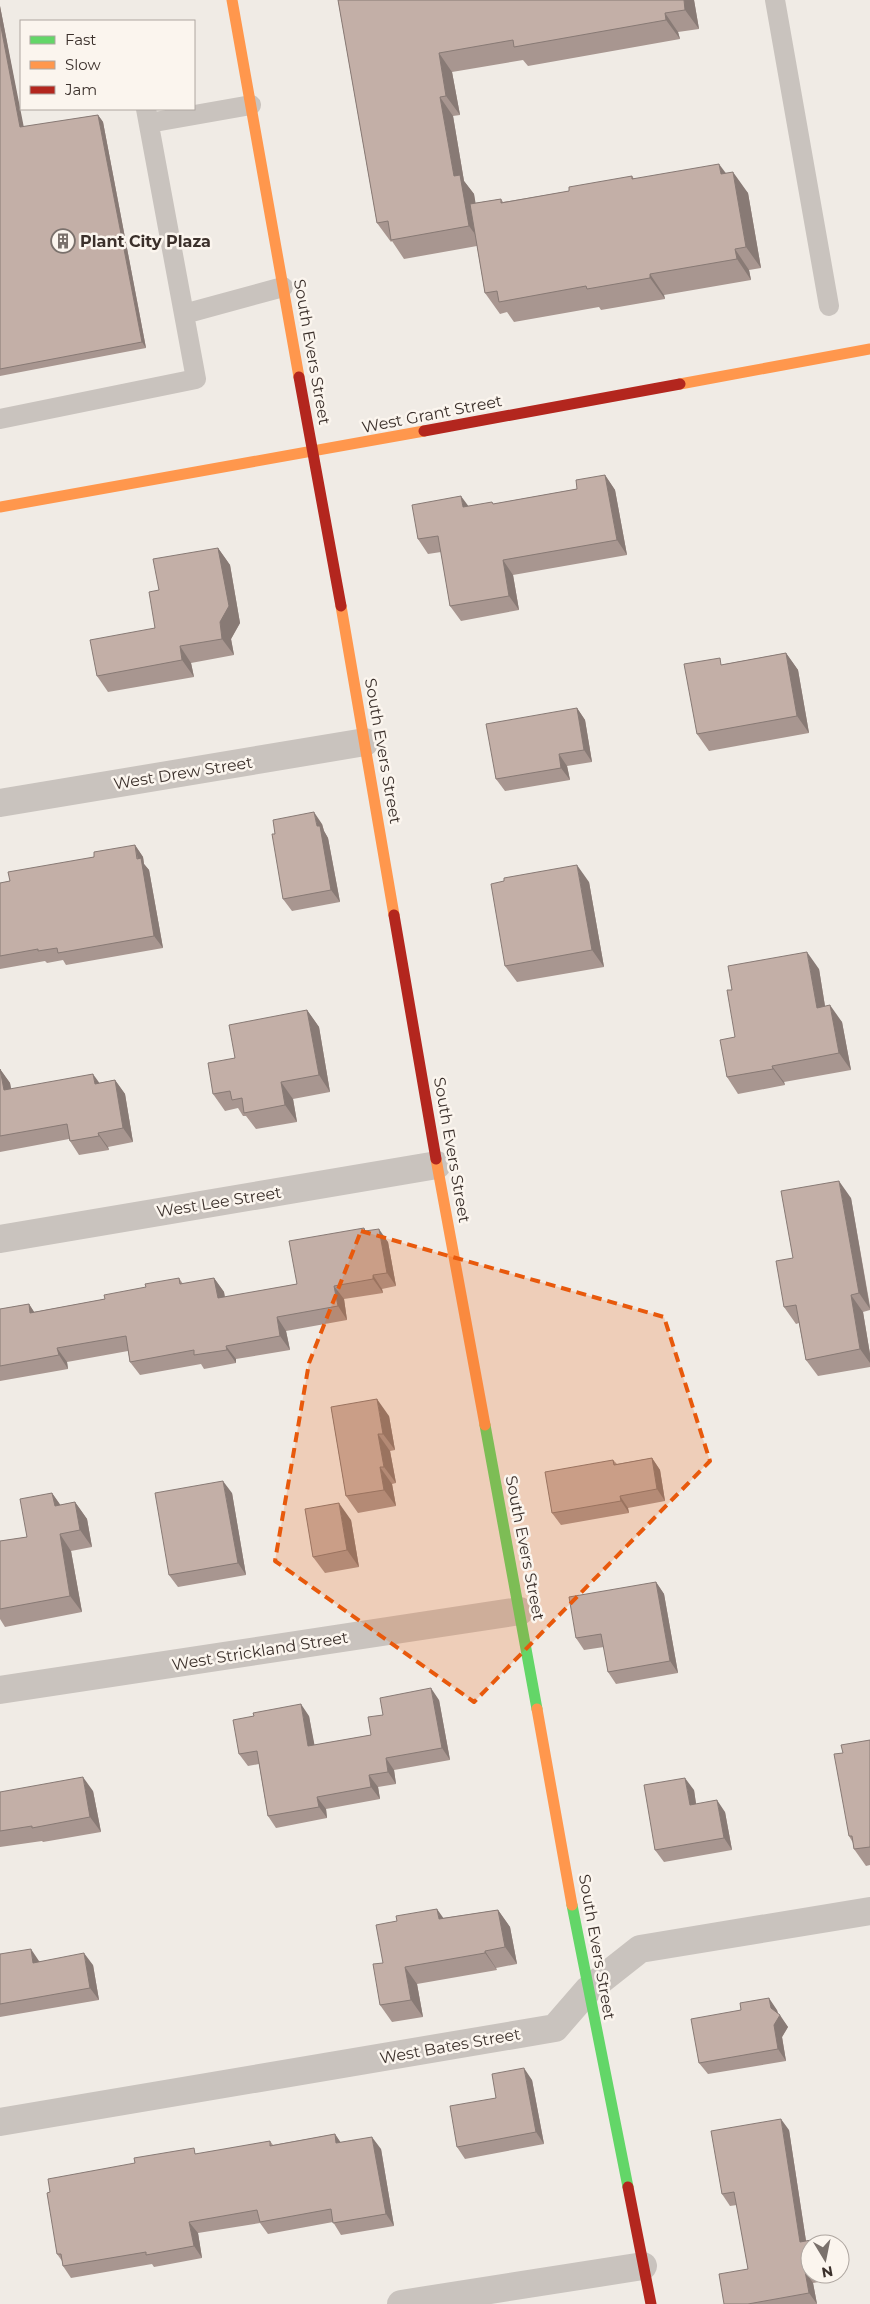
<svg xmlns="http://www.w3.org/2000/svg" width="870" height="2304" font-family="Montserrat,sans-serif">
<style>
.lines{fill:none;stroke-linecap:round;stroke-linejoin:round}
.lane{stroke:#c9c3be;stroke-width:20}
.street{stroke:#c9c3be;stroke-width:28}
.fast{stroke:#63d668;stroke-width:11}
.slow{stroke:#ff974d;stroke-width:11}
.jam{stroke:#b3261e;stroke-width:11}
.wall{fill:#a89690}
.shaded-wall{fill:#887a75}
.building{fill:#c3afa7;stroke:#887a75}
.marked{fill:#e8590c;fill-opacity:0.2;stroke:#e8590c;stroke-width:4;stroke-dasharray:10 6;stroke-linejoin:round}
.labels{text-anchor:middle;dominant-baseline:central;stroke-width:5;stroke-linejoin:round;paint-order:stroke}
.poi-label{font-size:16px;font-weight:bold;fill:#3b302b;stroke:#fbf5ee;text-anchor:start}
.street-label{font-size:16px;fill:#3b302b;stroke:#fbf5ee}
</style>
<rect width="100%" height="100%" fill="#f0ebe5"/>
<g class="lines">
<path class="lane" d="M775 0 829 306
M149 123 251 105
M184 314 283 287
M0 419 196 379 146 109"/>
<path class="street" d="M0 803 365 742
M0 1239 437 1165
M0 1690 520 1611
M0 2122 555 2028 588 1990 640 1949 870 1911
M401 2304 643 2266"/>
<path class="fast" d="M485 1425 537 1709
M572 1905 628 2187"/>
<path class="slow" d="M232 0 299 377
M680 384 870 349
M0 507 424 431
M341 606 394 915
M436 1159 485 1425
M537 1709 572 1905"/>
<path class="jam" d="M299 377 341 606
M424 431 680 384
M394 915 436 1159
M628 2187 651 2304"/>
</g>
<path class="wall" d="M338 0H694L699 29 678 32 680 39 528 66 523 60 452 72 460 115 453 116 464 181 474 194 475 203 501 199 503 202 569 191 632 176 634 179 726 173 748 193 761 268 749 270 751 280 664 295 665 299 601 310 599 307 514 322 507 312 500 314 485 293 477 246 404 259 392 241 391 242 377 223Z
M0 6 23 127 98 115 103 122 146 348 0 376Z
M605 475 615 490 627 555 513 575 519 610 461 621 450 606 441 552 428 554 418 539 468 506 493 504 577 489Z
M218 548 230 565 240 623 231 639 234 655 191 663 194 677 108 692 97 676 155 628 159 590Z
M786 653 798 670 809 733 709 751 697 734 725 664Z
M577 708 585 720 592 762 567 766 570 780 505 791 496 779Z
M322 824 324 831 328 838 340 902 292 911 283 899Z
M135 845 143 857 144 864 149 870 163 948 66 965 63 960 47 963 45 961 0 969V883L10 881Z
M589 882 604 967 517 982 505 966Z
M819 969 825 1006 842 1022 851 1070 784 1082 785 1085 738 1094 727 1077 735 1037Z
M307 1010 319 1027 330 1092 293 1099 297 1122 256 1129 246 1116H243L238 1108 225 1111 213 1094 235 1058Z
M0 1069 10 1083 11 1089 99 1083 115 1080 125 1094 133 1142 108 1147 109 1150 79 1155 70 1141 69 1139 0 1152Z
M851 1198 870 1306V1310L863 1312 870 1354V1367L818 1376 806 1360 799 1323 796 1324 784 1307 793 1258Z
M367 1231 388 1242 396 1286 382 1289 383 1293 344 1299 347 1320 286 1331 290 1350 236 1359V1363L204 1369 201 1364 140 1375 130 1362 128 1351 67 1362 68 1369 0 1381V1309L29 1304 34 1312 105 1299 179 1278 183 1284 214 1278 224 1292 225 1297 297 1284Z
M331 1407 389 1416 395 1450 390 1451 396 1483 392 1484 396 1506 358 1513 346 1496Z
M652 1458 660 1470 665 1501 628 1508 629 1513 561 1525 552 1513 613 1460 617 1464Z
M52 1493 60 1505 75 1502 87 1519 92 1547 71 1551 82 1612 5 1627 0 1619V1541L27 1537Z
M232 1493 246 1575 178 1587 169 1575Z
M351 1520 359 1567 325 1573 313 1557Z
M656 1582 664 1594 678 1673 616 1684 608 1672 604 1647 584 1650 576 1638Z
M439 1700 450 1760 394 1770 396 1784 378 1787 380 1799 326 1809 327 1818 276 1828 268 1816 259 1764 248 1766 239 1754 309 1716 314 1745 371 1735 383 1715Z
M870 1740V1865L866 1866 854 1849 853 1843 849 1836 843 1753Z
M694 1790 696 1804 725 1812 732 1850 664 1862 655 1850Z
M93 1791 101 1832 43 1842 42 1841 0 1847V1792Z
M498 1910 510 1927 517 1964 496 1968 497 1970 417 1984 423 2017 392 2022 380 2005 383 1963 443 1918Z
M0 1954 39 1961 93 1965 99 2000 0 2017Z
M777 2010 778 2014 788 2027 782 2037 786 2061 708 2074 699 2063Z
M532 2080 544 2144 465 2159 457 2147 496 2098Z
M789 2130 806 2241 810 2244V2274H829L830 2280 813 2283 817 2304H724L748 2269 737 2205 730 2206 722 2194Z
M335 2134 340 2142 381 2149 394 2226 341 2235 333 2222 268 2234 260 2223 198 2233 202 2258 154 2267 152 2264 71 2278 63 2266 62 2261 57 2254 198 2154 270 2141 273 2145Z"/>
<path class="shaded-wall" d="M684 0H694L699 29 685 10Z
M0 6 25 133 20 127 0 22Z
M665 13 678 32 680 39 666 20Z
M439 53 452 72 460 115 446 96Z
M440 97 453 116 464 181 474 194 483 245 469 226 454 176Z
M98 115 103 122 146 348 142 342Z
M719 164 734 184 721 174Z
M733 172 748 193 761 268 746 247Z
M735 249 749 270 751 280 737 259Z
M650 274 664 295 665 299 650 278Z
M605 475 615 490 627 555 617 540Z
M461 496 472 511 463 507Z
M218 548 230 565 240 623 231 639 234 655 222 639 220 622Z
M503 560 513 575 519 610 509 596Z
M180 646 191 663 194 677 182 660Z
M786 653 798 670 809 733 797 716Z
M577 708 585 720 592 762 584 750Z
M559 754 567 766 570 780 561 768Z
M314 812 322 824 324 831 328 838 340 902 331 890Z
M135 845 143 857 144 864 149 870 163 948 154 936Z
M577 865 589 882 604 967 592 950Z
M807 952 819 969 828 1025 817 1008Z
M830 1005 842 1022 851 1070 839 1053Z
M307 1010 319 1027 330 1092 319 1075Z
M772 1066 784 1082 785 1085 773 1069Z
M0 1069 10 1083 14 1104 4 1090Z
M93 1074 103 1088 95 1084Z
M115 1080 125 1094 133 1142 123 1128Z
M281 1082 293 1099 297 1122 285 1105Z
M98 1133 108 1147 109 1150 99 1136Z
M839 1181 851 1198 870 1309 859 1293Z
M379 1229 388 1242 396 1286 387 1273Z
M373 1275 382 1289 383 1293 373 1279Z
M214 1278 224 1292 227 1312 218 1298Z
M334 1286 344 1299 347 1320 338 1306Z
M851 1295 863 1312 870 1354V1363L860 1349Z
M29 1304 38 1318 30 1313Z
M277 1317 286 1331 290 1350 280 1336Z
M226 1346 236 1359V1363L227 1350Z
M57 1348 67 1362 68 1369 59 1355Z
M377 1399 389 1416 395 1450 383 1434Z
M378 1434 390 1451 396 1483 384 1467Z
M652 1458 660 1470 665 1501 657 1489Z
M380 1467 392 1484 396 1506 384 1490Z
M223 1481 232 1493 246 1575 238 1563Z
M52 1493 64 1510 55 1506Z
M620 1496 628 1508 629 1513 621 1501Z
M75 1502 87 1519 92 1547 80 1530Z
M339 1503 351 1520 359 1567 347 1550Z
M60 1534 71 1551 82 1612 70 1596Z
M656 1582 664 1594 678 1673 670 1661Z
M431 1688 439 1700 450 1760 442 1748Z
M301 1704 309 1716 317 1758 308 1746Z
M386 1758 394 1770 396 1784 388 1772Z
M369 1775 378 1787 380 1799 371 1787Z
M83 1777 93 1791 101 1832 90 1817Z
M685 1778 694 1790 698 1817 690 1805Z
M317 1797 326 1809 327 1818 319 1807Z
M717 1800 725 1812 732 1850 724 1838Z
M437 1909 449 1926 439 1919Z
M498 1910 510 1927 517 1964 505 1947Z
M31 1949 39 1961 42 1974 33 1963Z
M485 1951 496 1968 497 1970 485 1953Z
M84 1953 93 1965 99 2000 90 1988Z
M405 1967 417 1984 423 2017 411 2000Z
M769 1998 777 2010 779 2017 780 2015 788 2027 782 2037 786 2061 778 2049Z
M524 2068 532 2080 544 2144 536 2132Z
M781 2119 789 2130 808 2254 800 2242Z
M335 2134 343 2146 336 2143Z
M372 2137 381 2149 394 2226 386 2214Z
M189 2222 198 2233 202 2258 194 2246Z
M805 2271 813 2283 817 2304 809 2293Z
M826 2274H829L830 2280Z"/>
<path class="building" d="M338 0H684L685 10 665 13 666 20 514 47 513 40 439 53 446 96 440 97 454 176 460 175 469 226 391 240 388 221 377 223Z
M0 22 20 127 98 115 142 342 0 369Z
M719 164 721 174 733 172 746 247 735 249 737 259 650 274V278L587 289 586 286 499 302 497 291 485 293 470 204 501 199V203L569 191V187L632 176V179Z
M605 475 617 540 503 560 509 596 450 606 438 536 418 539 412 505 461 496 463 507 492 502 493 504 577 489 576 480Z
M218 548 229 606 220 622 222 639 180 646 182 660 97 676 90 640 155 628 149 592 159 590 153 559Z
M786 653 797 716 697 734 684 664 720 658 721 665Z
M577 708 584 750 559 754 561 768 496 779 486 724Z
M314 812 317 826H320L331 890 283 899 272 834H275L273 820Z
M135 845 137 859 141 858 154 936 58 953 57 948 38 951V949L0 956V883L10 881 8 872 94 857V852Z
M577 865 592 950 505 966 491 884 504 881V878Z
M807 952 817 1008 830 1005 839 1053 772 1066 773 1069 727 1077 720 1040 735 1037 727 990H732L728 966Z
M307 1010 319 1075 281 1082 285 1105 244 1113 242 1098 232 1100 230 1091 213 1094 208 1063 235 1058 229 1025Z
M0 1069 4 1090 93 1074 95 1084 115 1080 123 1128 98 1133 99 1136 70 1141 67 1124 0 1136Z
M839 1181 859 1293 851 1295 860 1349 806 1360 796 1305 784 1307 776 1261 793 1258 781 1191Z
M364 1228 365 1231 379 1229 387 1273 373 1275V1279L334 1286 338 1306 277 1317 280 1336 226 1346 227 1350 194 1355V1350L130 1362 126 1336 57 1348 59 1355 0 1366V1309L29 1304 30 1313 105 1299 104 1295 146 1287 145 1284 179 1278 180 1284 214 1278 218 1298 297 1284 289 1241Z
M377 1399 383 1434H378L384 1467H380L384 1490 346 1496 331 1407Z
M652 1458 657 1489 620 1496 621 1501 552 1513 545 1472 613 1460 614 1465Z
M223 1481 238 1563 169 1575 155 1493Z
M52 1493 55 1506 75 1502 80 1530 60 1534 70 1596 0 1609V1541L27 1537 20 1499Z
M339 1503 347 1550 313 1557 305 1509Z
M656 1582 670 1661 608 1672 601 1634 576 1638 569 1597Z
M431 1688 442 1748 386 1758 388 1772 369 1775 371 1787 317 1797 319 1807 268 1816 257 1751 239 1754 233 1720 254 1716 253 1713 301 1704 308 1746 371 1735 368 1717 383 1715 380 1698Z
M870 1740V1847L854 1849 852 1836H849L834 1754 843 1753 841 1745Z
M83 1777 90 1817 32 1828V1826L0 1831V1792Z
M685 1778 690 1805 717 1800 724 1838 655 1850 644 1785Z
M437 1909 439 1919 498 1910 505 1947 485 1951V1953L405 1967 411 2000 380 2005 373 1964 383 1963 376 1925 397 1921 396 1916Z
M31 1949 33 1963 84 1953 90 1988 0 2004V1954Z
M769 1998 771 2008 780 2015 774 2025 778 2049 699 2063 691 2019 741 2010 740 2003Z
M524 2068 536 2132 457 2147 450 2106 496 2098 492 2074Z
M781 2119 800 2242 817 2239V2244H810V2270L805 2271 809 2293 748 2304H724L719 2274 748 2269 734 2192 722 2194 711 2131Z
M335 2134 336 2143 372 2137 386 2214 333 2223 331 2209 260 2222 257 2210 189 2222 194 2246 146 2255V2252L63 2266 61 2254H57L47 2193 50 2192 48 2179 135 2163 134 2158 194 2148 195 2154 270 2141V2146Z"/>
<path class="marked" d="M361 1231 664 1317 710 1461 474 1702 275 1561 309 1363Z"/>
<defs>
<g id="building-ring" transform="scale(1.25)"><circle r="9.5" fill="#fbf5ee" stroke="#7a716c" stroke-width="1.5"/><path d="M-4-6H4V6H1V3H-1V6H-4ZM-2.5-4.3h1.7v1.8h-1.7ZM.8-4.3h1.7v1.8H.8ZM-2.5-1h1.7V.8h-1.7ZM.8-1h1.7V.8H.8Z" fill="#7a716c"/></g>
</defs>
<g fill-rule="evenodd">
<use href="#building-ring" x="63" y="241"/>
</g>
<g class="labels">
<g class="poi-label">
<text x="80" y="241">Plant City Plaza</text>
</g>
<g class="street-label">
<text transform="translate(312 352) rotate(80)">South Evers Street</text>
<text transform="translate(432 414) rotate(-11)">West Grant Street</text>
<text transform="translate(383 751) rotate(80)">South Evers Street</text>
<text transform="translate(183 773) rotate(-9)">West Drew Street</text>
<text transform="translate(452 1150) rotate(80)">South Evers Street</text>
<text transform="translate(219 1202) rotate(-9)">West Lee Street</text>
<text transform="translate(525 1548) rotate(79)">South Evers Street</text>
<text transform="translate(260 1651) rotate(-9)">West Strickland Street</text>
<text transform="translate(597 1947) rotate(80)">South Evers Street</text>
<text transform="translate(450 2046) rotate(-10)">West Bates Street</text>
</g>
</g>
<rect x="20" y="20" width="175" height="90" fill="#fbf5ee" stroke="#aea6a0"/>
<rect x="30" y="36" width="25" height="8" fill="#63d668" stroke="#aea6a0"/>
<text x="65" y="45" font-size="15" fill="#3b302b">Fast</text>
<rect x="30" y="61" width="25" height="8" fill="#ff974d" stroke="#aea6a0"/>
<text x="65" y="70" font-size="15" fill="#3b302b">Slow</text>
<rect x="30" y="86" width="25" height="8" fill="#b3261e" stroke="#aea6a0"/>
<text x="65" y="95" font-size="15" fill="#3b302b">Jam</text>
<g transform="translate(825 2259) rotate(170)"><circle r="24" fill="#fbf5ee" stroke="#aea6a0"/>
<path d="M0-4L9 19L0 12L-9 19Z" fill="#7a716c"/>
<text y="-8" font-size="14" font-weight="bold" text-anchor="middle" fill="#3b302b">N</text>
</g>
</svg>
